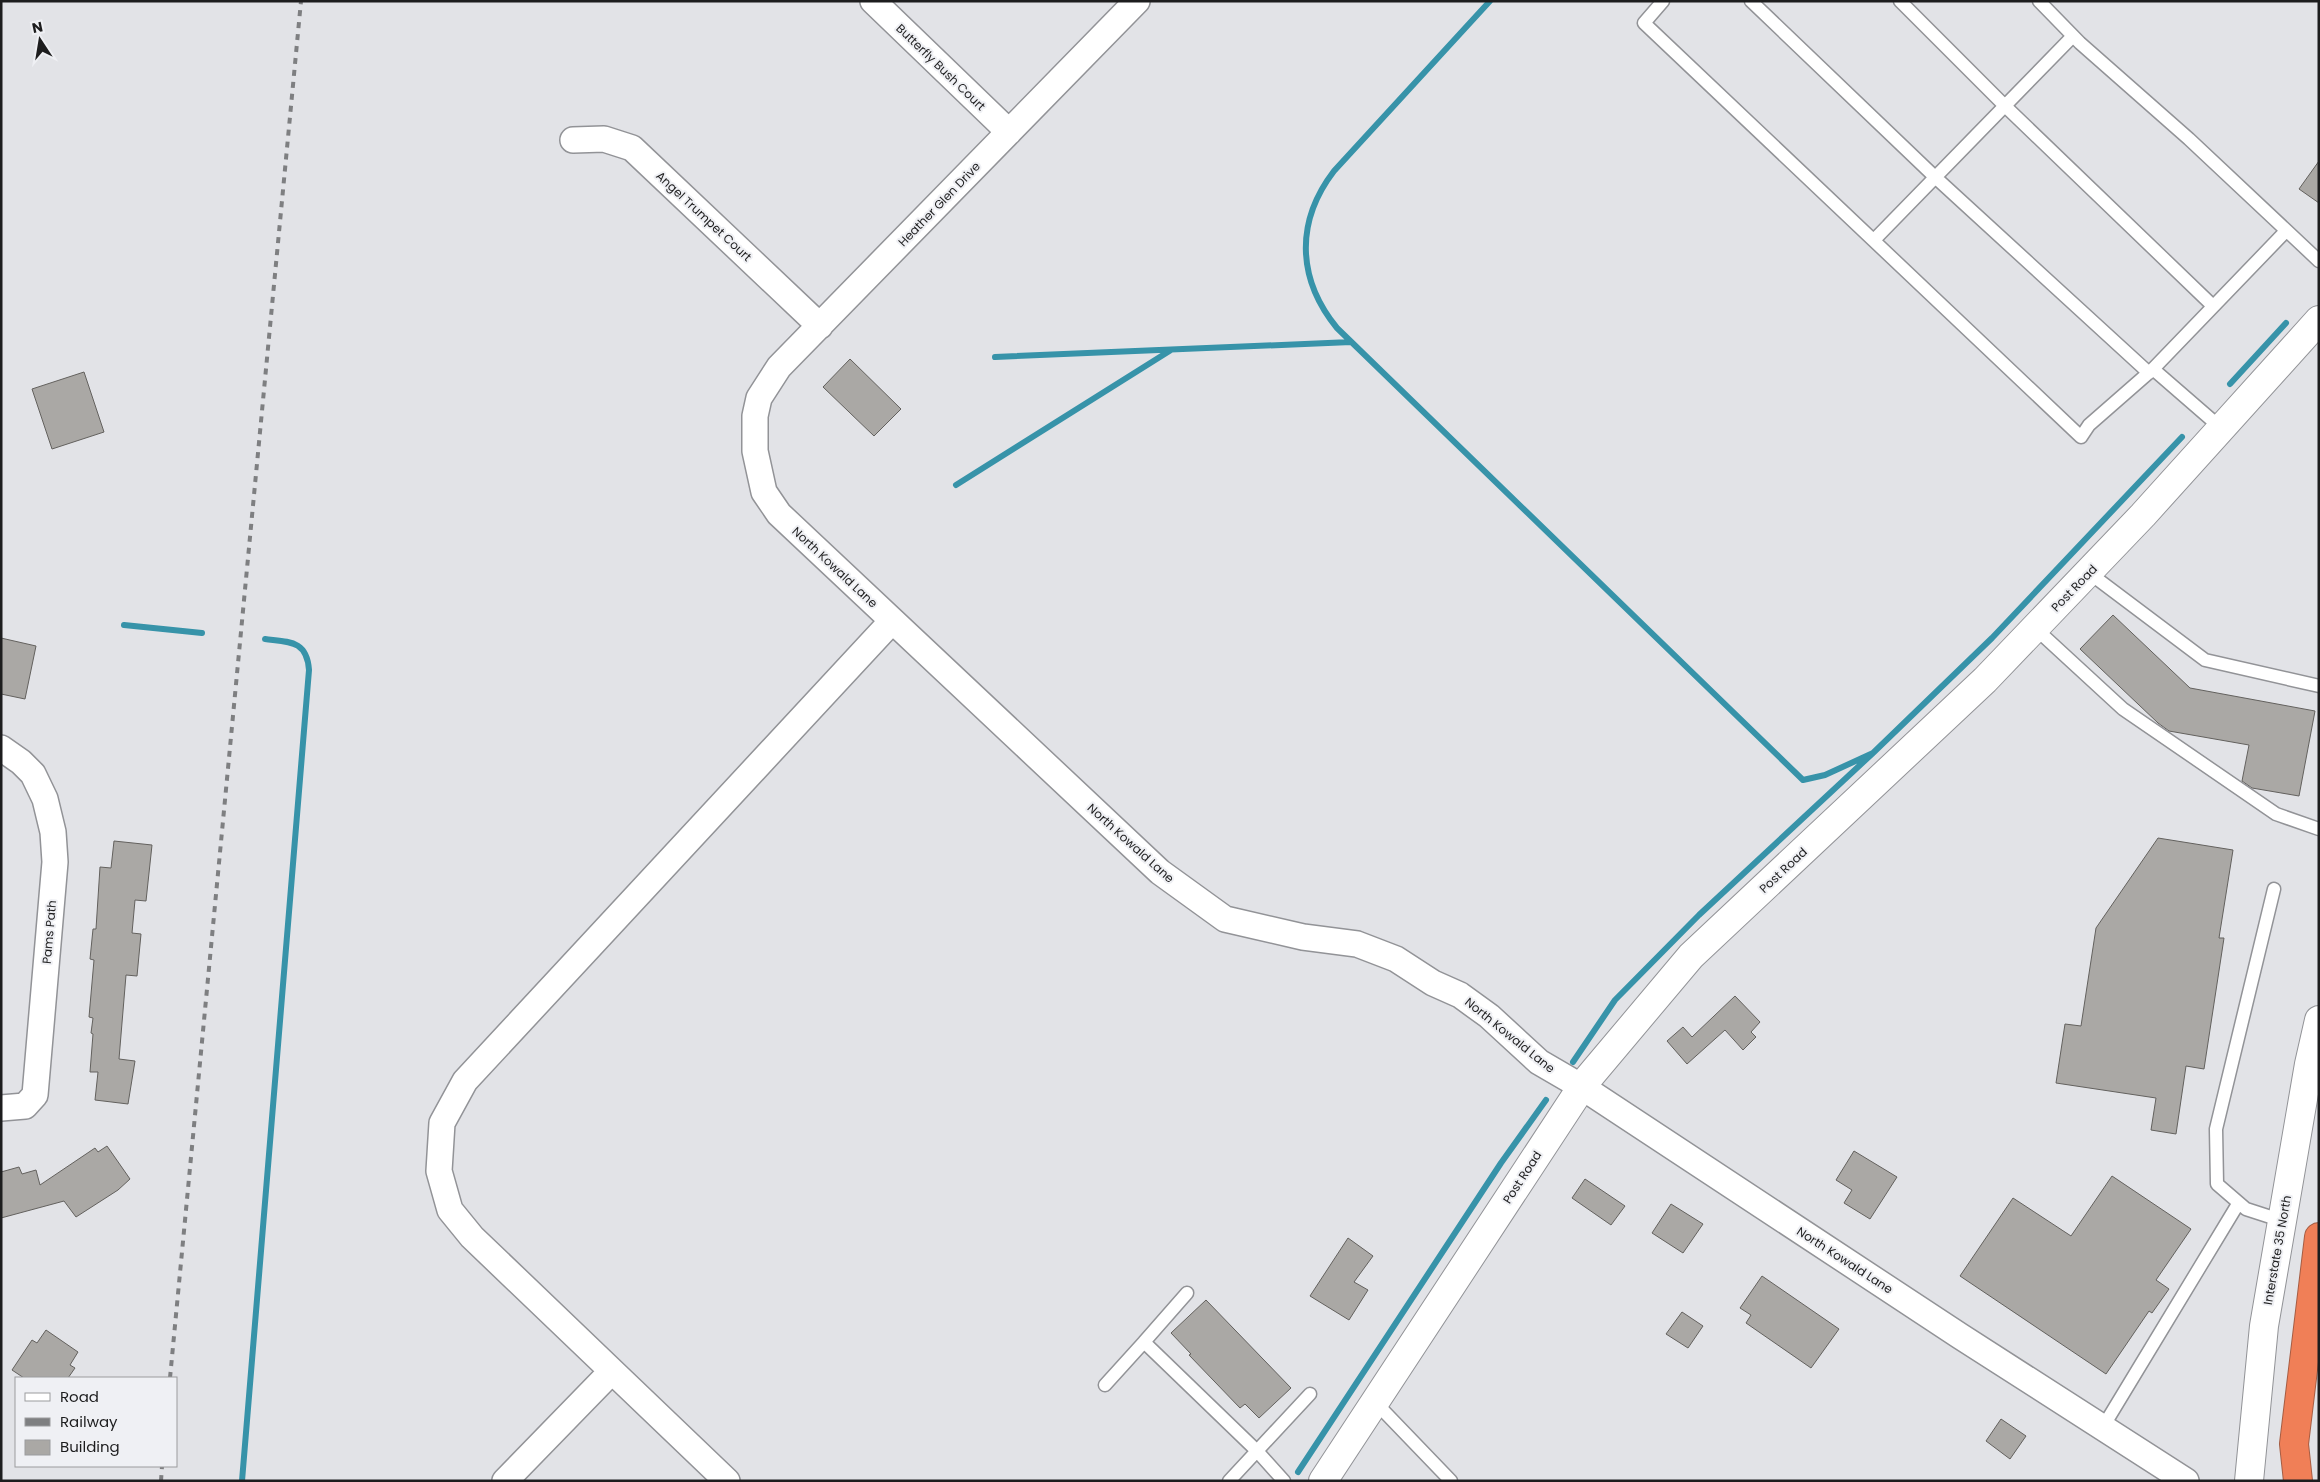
<svg xmlns="http://www.w3.org/2000/svg" width="2320" height="1482" font-family="Poppins,sans-serif">
<style>
.lines{fill:none;stroke-linecap:round;stroke-linejoin:round}
.stream{stroke:#3793a9;stroke-width:6}
.building{fill:#aaa8a5;stroke:#63615e}
.lane-casing{stroke:#929397;stroke-width:15}
.street-casing{stroke:#929397;stroke-width:28}
.secondary-casing{stroke:#929397;stroke-width:30}
.highway-casing{stroke:#a65d43;stroke-width:30}
.lane{stroke:#fff;stroke-width:12}
.street{stroke:#fff;stroke-width:25}
.secondary{stroke:#fff;stroke-width:28}
.highway{stroke:#f07f57;stroke-width:28}
.rail{stroke:#7e7f81;stroke-width:4;stroke-dasharray:6 6;stroke-linecap:butt}
.labels{text-anchor:middle;dominant-baseline:central;stroke-width:4;stroke-linejoin:round;paint-order:stroke}
.street-label{font-size:12px;fill:#1d1d1e;stroke:#eff0f4}
</style>
<rect width="100%" height="100%" fill="#e2e3e7"/>
<g class="lines">
<path class="stream" d="M1490 1 1334 171C1295 222 1297 279 1337 328L1803 780 1825 775 1873 753
M995 357 1351 342
M2230 384 2286 323
M956 485 1171 350
M124 625 202 633
M1573 1062 1615 1000 1699 915 1873 753 1992 638 2182 437
M1298 1472 1501 1163 1546 1100
M242 1481 309 670C307 640 289 642 265 639"/>
</g>
<path class="building" d="M2319 161V203L2299 189Z
M850 359 901 409 874 436 823 387Z
M84 372 104 432 52 449 32 389Z
M2113 615 2190 688 2315 711 2299 796 2252 788 2242 781 2249 745 2169 731 2158 723 2080 649Z
M1 638 36 646 25 699 1 694Z
M2158 838 2233 850 2219 938H2224L2204 1069 2186 1066 2176 1134 2151 1130 2156 1098 2056 1083 2065 1024 2081 1026 2096 928Z
M114 841 152 845 146 901 135 900 132 933 141 934 137 976 126 975 119 1059 135 1061 128 1104 95 1100 98 1072H90L93 1034 91 1033 93 1018 89 1017 94 960 90 959 93 929H96L100 867 111 868Z
M1735 996 1760 1022 1751 1032 1756 1037 1743 1050 1725 1030 1687 1064 1667 1041 1683 1027 1692 1037Z
M107 1146 130 1179 118 1190 76 1217 64 1201 1 1218V1172L19 1167 22 1174 36 1170 40 1185 95 1148 98 1152Z
M1854 1151 1897 1177 1870 1219 1844 1203 1852 1190 1836 1180Z
M2112 1176 2191 1229 2156 1280 2169 1289 2152 1313 2149 1311 2106 1374 1960 1276 2013 1198 2071 1236Z
M1585 1179 1625 1206 1611 1225 1572 1198Z
M1671 1204 1703 1224 1683 1253 1652 1233Z
M1348 1238 1373 1256 1354 1282 1368 1290 1349 1320 1310 1296Z
M1762 1276 1839 1329 1811 1368 1746 1323 1751 1315 1740 1308Z
M1206 1300 1291 1388 1259 1418 1245 1404 1240 1408 1189 1355 1191 1354 1171 1333Z
M1682 1312 1703 1326 1688 1348 1666 1334Z
M46 1330 78 1352 70 1365 75 1368 68 1378H24L12 1370 32 1340 37 1343Z
M2001 1419 2026 1436 2010 1459 1986 1441Z"/>
<g class="lines">
<g class="lane-casing">
<path id="lane" d="M1663 1 1644 23 2081 437 2089 425 2153 369 2221 428
M1751 1 1935 177 2149 373
M1900 1 2005 106 2213 306
M2039 1 2080 43 2189 139 2319 261
M1874 240 2073 36
M2153 369 2286 231
M2088 572 2205 660 2319 686
M2035 628 2123 709 2276 814 2319 829
M2274 889 2216 1129 2217 1184 2246 1209 2283 1221
M1187 1293 1144 1342 1257 1451 1284 1481
M1105 1385 1144 1342
M1375 1402 1451 1481
M2103 1427 2238 1204
M1229 1481 1310 1394"/>
</g>
<g class="street-casing">
<path id="street" d="M873 1 1009 132
M1137 1 779 367 759 398 755 416V451L764 492 779 514 1160 872 1225 919 1303 937 1357 944 1396 959 1433 983 1460 995 1489 1016 1539 1062 1582 1087 1960 1336 2186 1481
M573 140 604 139 632 148 820 326
M1 748 21 762 33 774 45 799 53 832 55 862 35 1095 25 1106 1 1108
M612 1371 472 1237 450 1210 439 1171 442 1123 465 1081 892 621
M505 1481 612 1371 727 1481"/>
</g>
<g class="secondary-casing">
<path id="secondary" d="M1323 1481 1585 1082 1691 956 1985 680 2143 515 2319 320
M2249 1481 2264 1326 2309 1064 2319 1020"/>
</g>
<g class="highway-casing">
<path id="highway" d="M2298 1481 2294 1444 2319 1237"/>
</g>
<use href="#lane" class="lane"/>
<use href="#street" class="street"/>
<use href="#secondary" class="secondary"/>
<use href="#highway" class="highway"/>
<path class="rail" d="M170 1378 301 1
M161 1481 162 1466"/>
</g>
<g class="labels">
<g class="street-label">
<text transform="translate(941 67) rotate(44)">Butterfly Bush Court</text>
<text transform="translate(939 204) rotate(-46)">Heather Glen Drive</text>
<text transform="translate(704 216) rotate(43)">Angel Trumpet Court</text>
<text transform="translate(835 567) rotate(43)">North Kowald Lane</text>
<text transform="translate(2074 588) rotate(-46)">Post Road</text>
<text transform="translate(1131 843) rotate(42)">North Kowald Lane</text>
<text transform="translate(1783 870) rotate(-43)">Post Road</text>
<text transform="translate(49 932) rotate(-85)">Pams Path</text>
<text transform="translate(1510 1035) rotate(39)">North Kowald Lane</text>
<text transform="translate(1522 1177) rotate(-57)">Post Road</text>
<text transform="translate(2277 1250) rotate(-80)">Interstate 35 North</text>
<text transform="translate(1845 1260) rotate(33)">North Kowald Lane</text>
</g>
</g>
<rect width="2320" height="1482" fill="none" stroke="#1d1d1e" stroke-width="5"/>
<rect x="15" y="1377" width="162" height="90" fill="#eff0f4" stroke="#9b9c9e"/>
<rect x="25" y="1393" width="25" height="8" fill="#ffffff" stroke="#9b9c9e"/>
<text x="60" y="1402" font-size="15" fill="#1d1d1e">Road</text>
<rect x="25" y="1418" width="25" height="8" fill="#7e7f81" stroke="#9b9c9e"/>
<text x="60" y="1427" font-size="15" fill="#1d1d1e">Railway</text>
<rect x="25" y="1440" width="25" height="15" fill="#aaa8a5" stroke="#9b9c9e"/>
<text x="60" y="1452" font-size="15" fill="#1d1d1e">Building</text>
<g transform="translate(40 40) rotate(348)" stroke="#eff0f4" stroke-width="4" paint-order="stroke">
<path d="M0-4L9 19L0 12L-9 19Z" fill="#1d1d1e"/>
<text y="-8" font-size="14" font-weight="bold" text-anchor="middle" fill="#1d1d1e">N</text>
</g>
</svg>
